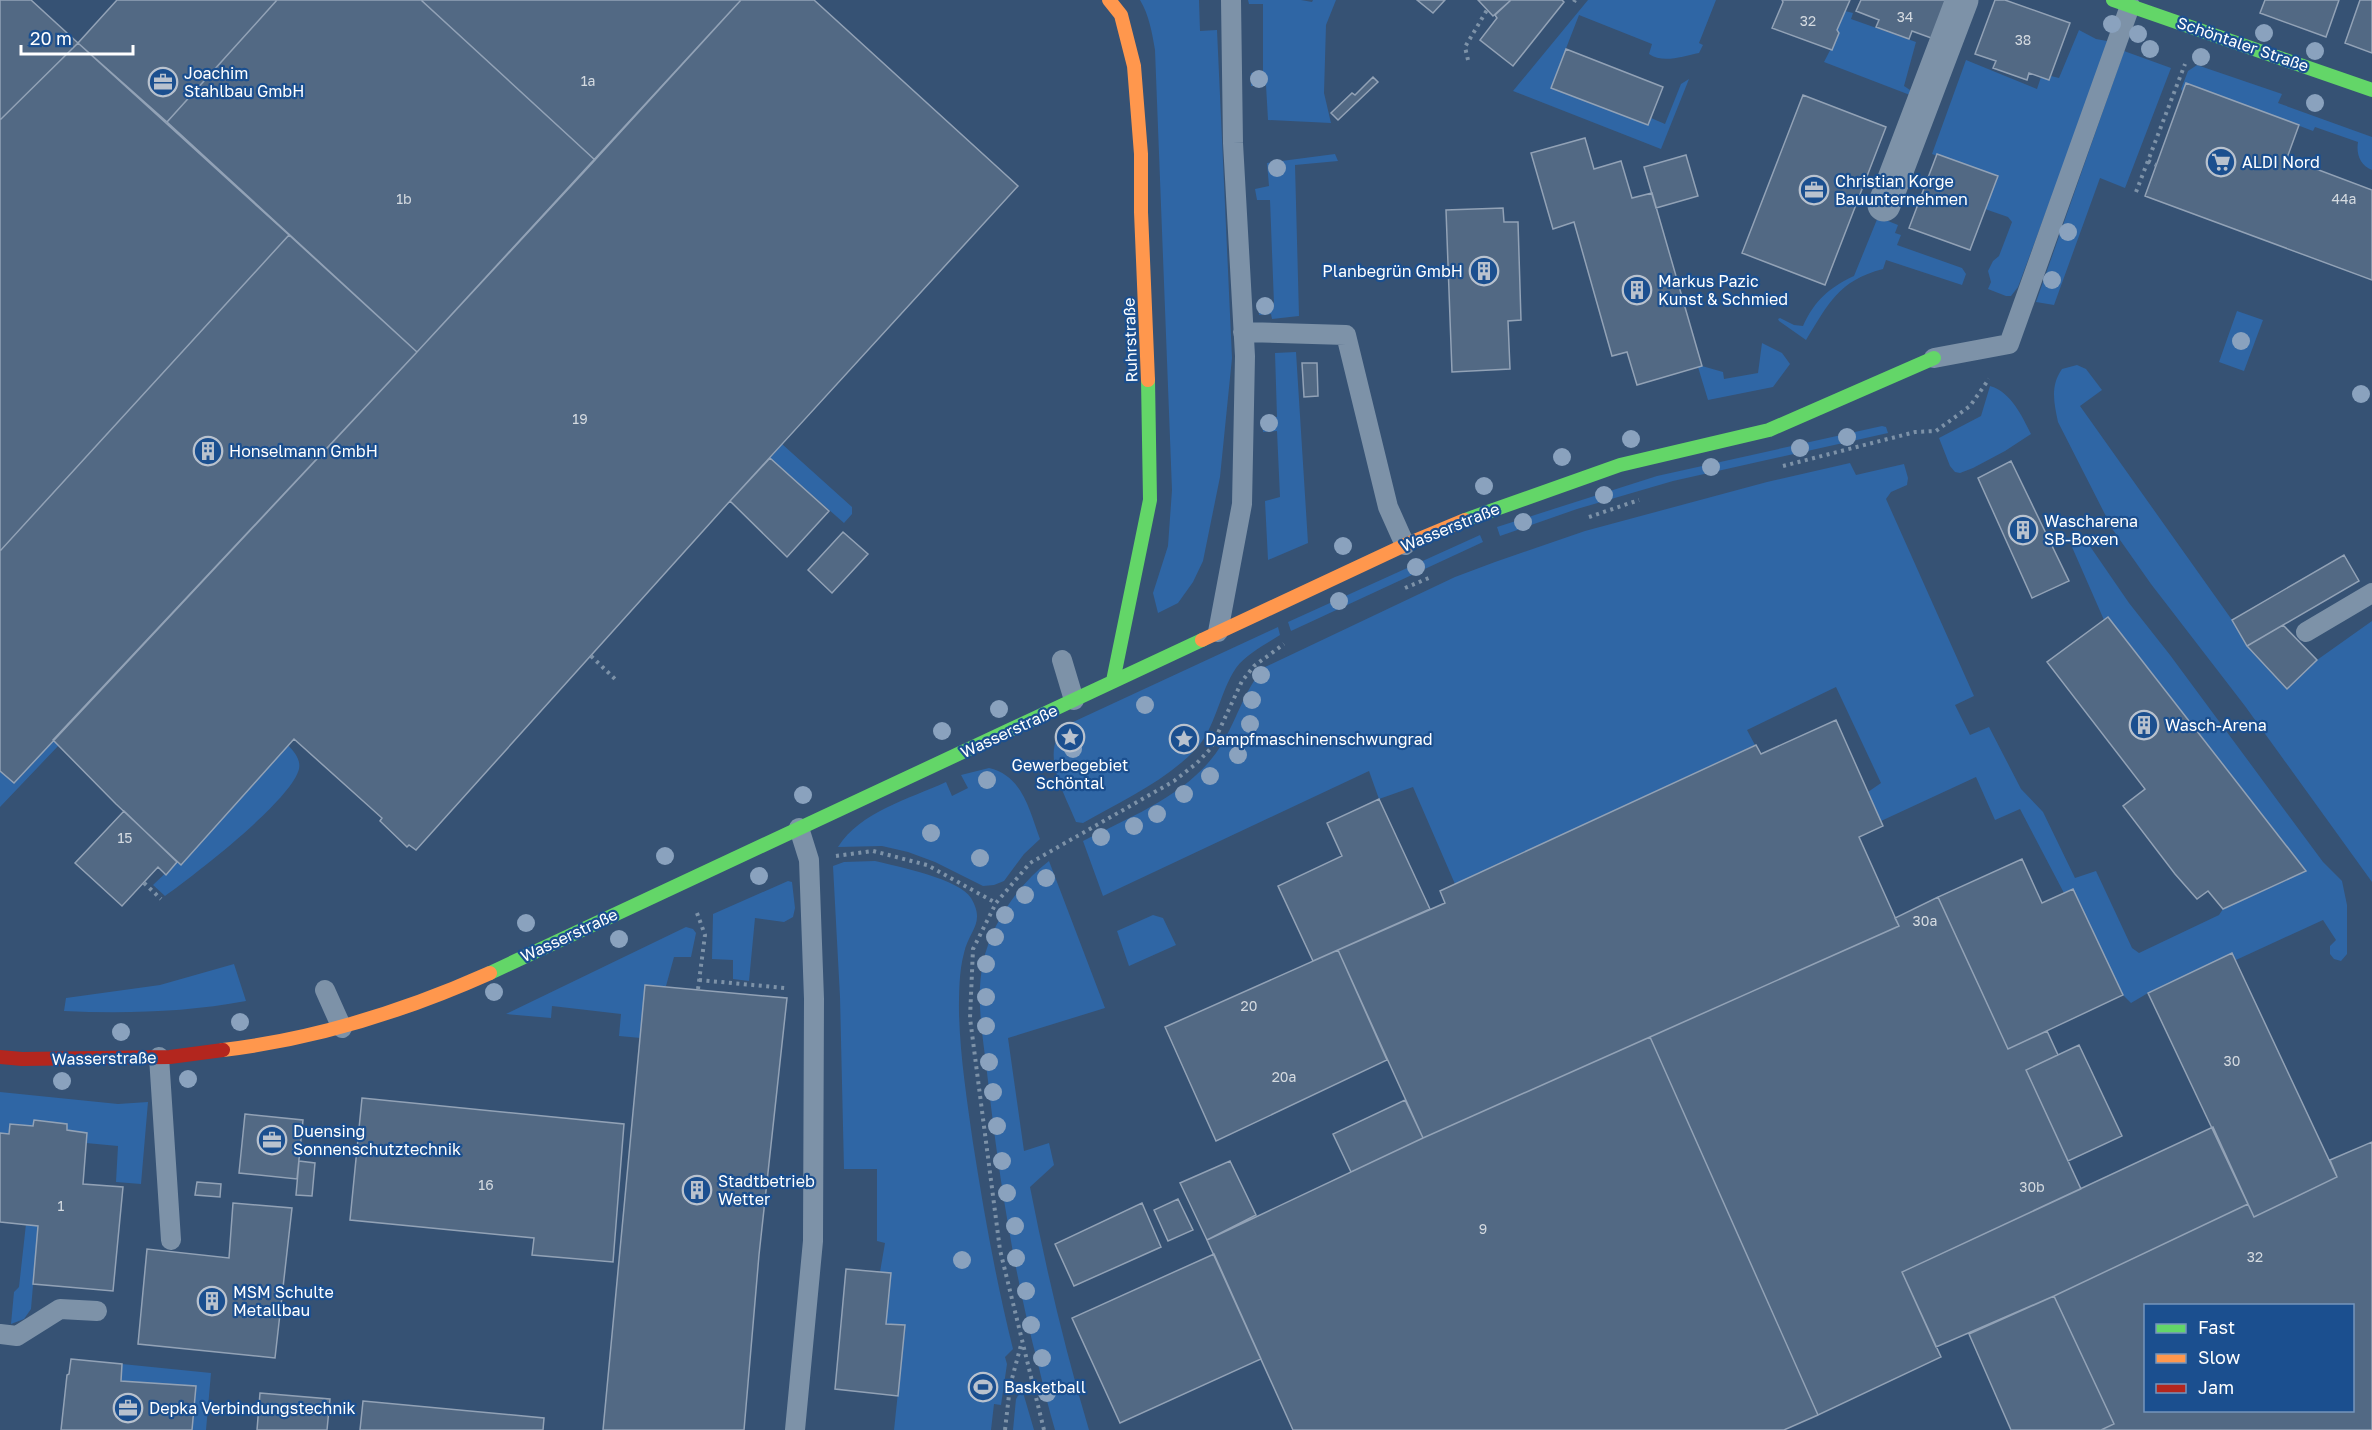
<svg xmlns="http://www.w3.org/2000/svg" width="2372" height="1430" font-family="'Golos Text',sans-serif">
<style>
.green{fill:#2f66a5}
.building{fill:#526984;stroke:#92a2b6;stroke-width:1.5;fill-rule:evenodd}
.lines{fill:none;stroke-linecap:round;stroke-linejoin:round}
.path{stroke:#7d92a8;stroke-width:4;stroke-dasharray:3 4.5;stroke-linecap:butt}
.lane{stroke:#7d92a8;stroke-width:20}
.street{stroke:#7d92a8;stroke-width:33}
.fast{stroke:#63d668;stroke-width:14}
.slow{stroke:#ff974d;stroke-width:14}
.jam{stroke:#b3261e;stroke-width:14}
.tree{fill:#8aa2be}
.labels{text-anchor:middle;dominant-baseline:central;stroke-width:4.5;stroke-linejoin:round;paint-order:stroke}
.number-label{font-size:14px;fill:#d4dae0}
.street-label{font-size:16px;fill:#fff;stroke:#1b4f8f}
.poi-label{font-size:16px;fill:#fff;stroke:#1b4f8f;text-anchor:start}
</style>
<rect width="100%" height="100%" fill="#365274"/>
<path class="green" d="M1140 0H1199L1200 31 1217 30 1232 358 1220 477 1203 561 1193 582 1178 603 1158 613 1153 593 1168 546 1172 490 1155 50C1152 32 1149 15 1140 0Z
M1248 0H1301L1312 2 1313 0H1336L1326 25 1324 93 1331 123 1268 120 1266 85 1251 86V73L1263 72V4H1249Z
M1588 0H1716L1699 43 1703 45 1699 53C1683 56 1663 64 1649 54L1652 44 1579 15 1551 87 1648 125 1651 118 1665 124 1681 84 1689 79 1661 149 1513 91Z
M1845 11 1853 13 1851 19 1916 42 1904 86 1910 90V95L1824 62 1839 33 1837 30Z
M2079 30 2096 39 2107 41 2108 46 2018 287 2011 296H2006L1988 289 1991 282 1988 271 1993 261 1999 256 2012 222 2008 217 1985 209 1998 176 1932 154 1966 60 2037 89 2041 77 2049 80 2051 76 2059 78Z
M2124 51 2171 68 2125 188 2100 178 2054 305 2036 302Z
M2197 65 2282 94 2278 103 2372 137V170C2360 165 2356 154 2358 142L2315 127 2313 131 2187 83 2183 92 2181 89 2188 71Z
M1335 154 1338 161 1295 165 1299 316 1272 319 1271 314 1259 315V300L1270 301 1274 304 1270 200H1257L1255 189 1269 186 1267 163Z
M1878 217 1898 225 1895 233 1901 235 1897 245 1962 268 1966 274 1962 285 1886 260 1883 269C1838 281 1829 303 1806 340L1779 321 1778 319 1780 318 1794 325 1803 326C1814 301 1830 287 1854 276Z
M2237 311 2263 320 2244 371 2219 362Z
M1762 343 1782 353 1790 364 1773 387 1708 400 1698 367 1702 366 1723 372 1724 379 1758 373Z
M1296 352 1308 543 1268 560 1265 501 1280 497 1277 431 1263 432V417H1277L1275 353Z
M2077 365 2086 369 2102 390 2080 406 2232 620 2247 646 2287 689 2317 660 2372 621V882L2245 706 2151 584 2113 530 2058 422C2054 403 2050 386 2062 369Z
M1990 386C2011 392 2022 416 2031 434L2005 451 1973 468 1960 473 1955 472 1950 466 1939 438 1981 416Z
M1882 426 1886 427 1888 433 1673 481 1577 509 1500 536 1497 527 1657 476Z
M782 444 852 507V514L844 523 770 458Z
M1850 463 1856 475 1904 464 1908 478 1907 485 1891 492 1886 499 1974 696 1955 705 1970 735 1989 727 2021 789 2043 812 2075 878 2096 871 2132 948 2139 953 2219 915 2223 909 2306 871 2108 617 2104 620 2072 547 2085 539 2129 603 2170 655 2323 862 2342 881 2347 905V954L2341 961 2334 959 2330 954V946L2336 940 2323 920 2236 960 2232 953 2148 993 2131 1003 2123 995 2073 889 2064 893 2020 809 1995 820 1976 777 1881 821 1868 792 1881 783 1836 687 1747 730 1755 745 1455 884 1413 787 1379 799 1369 771 1103 896 1083 841C1132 816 1195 792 1223 742 1238 717 1245 688 1265 667L1455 577 1495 562 1585 531 1767 482Z
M1480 535 1483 542 1291 631 1288 622Z
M1278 627 1280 635C1266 644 1246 654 1236 668 1219 693 1216 728 1195 750 1164 782 1121 801 1083 823L1076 822C1064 792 1034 744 1073 722Z
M53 740 59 745 0 807V771L14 783Z
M288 745C294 752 301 759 299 769 291 801 193 876 165 896L153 885 177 862 181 864Z
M989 768C1023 776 1029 810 1040 839L1024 854 1004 881 994 885 983 886 935 862 908 852 882 846 838 847C860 812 909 799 946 782L952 796 968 788 961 775Z
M875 861C896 866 960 879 971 898 986 923 969 930 964 953 959 971 959 994 959 1012 960 1056 967 1100 973 1143 984 1213 996 1281 1013 1349L1005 1357 1007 1364 1001 1405 994 1404 991 1430H894L905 1326 886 1324 891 1273 880 1272 885 1243 877 1241V1169H844L840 997 833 866 844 862Z
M1049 861 1105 1008 1008 1038 1024 1151 1049 1143 1054 1165 1030 1187C1046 1269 1065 1350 1089 1430H1055C1049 1410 1044 1389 1039 1368 1014 1274 999 1178 988 1081 984 1043 975 1000 983 963 991 924 1018 885 1049 861Z
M788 881 792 882 795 908 793 917 784 922 755 918 749 981 733 979V960L712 959 713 914Z
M1153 915 1163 918 1176 945 1129 966 1117 931Z
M686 927 693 929 696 933 691 957H674L666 986H645L641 1038 619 1036 621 1014 552 1006 551 1018 506 1014Z
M234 964 246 1001C187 1012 125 1014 64 1011L66 998 160 985Z
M0 1092 118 1104 148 1102 141 1184 116 1182 118 1146 86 1143 87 1133 67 1130V1124L34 1120 33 1126 9 1134 0 1133Z
M26 1224 38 1226 31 1309 24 1319 11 1324 14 1292 19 1287Z
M122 1364 211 1373 206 1430H192L196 1386 121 1381Z
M1022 1389 1034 1430H1013L1016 1399Z"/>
<path class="building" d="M0 0H31L78 43 0 120Z
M117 0H277L167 122 78 43Z
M277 0H421L595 160 417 352 167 122Z
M421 0H741L595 160Z
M741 0H814L1018 186 730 501 416 850 409 845 407 847 380 821 382 818 294 739 181 865 116 804 53 740 417 352Z
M1417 0H1445L1433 13Z
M1478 0H1511L1493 16Z
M1511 0H1562L1564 2 1513 66 1480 40 1497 18 1495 15Z
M1782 0H1850L1837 30 1839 33 1832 50 1772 28 1783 2Z
M1861 0H1948L1934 39 1912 31 1909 39 1876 27 1879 20 1856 11Z
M1995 0H2005L2070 23 2049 80 2029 73 2027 80 1993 68 1996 61 1975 54Z
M2265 0H2339L2326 37 2260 13Z
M2360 0H2372V53L2345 43Z
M78 43 289 235 0 551V120Z
M1566 49 1663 87 1648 125 1551 88Z
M1373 77 1378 82 1338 120 1331 113 1352 93 1355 95Z
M2186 83 2299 125 2287 158 2372 190V280L2145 196Z
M1803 95 1886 127 1825 285 1742 253Z
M1585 138 1594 169 1621 161 1632 198 1652 193 1702 366 1637 385 1627 352 1612 356 1574 222 1553 229 1531 153Z
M1937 154 1998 176 1970 250 1909 228Z
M1686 155 1698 196 1656 208 1644 167Z
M1503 208 1504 222H1518L1521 320 1508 321 1510 369 1452 372 1446 210Z
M289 235 417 352 14 783 0 771V551Z
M1302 363H1317L1318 396 1304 397Z
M770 458 829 511 787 557 730 501Z
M2011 461 2069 581 2032 598 1978 478Z
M843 532 868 554 832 593 808 570Z
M2344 555 2359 581 2247 646 2232 620Z
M2108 617 2306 871 2223 909 2208 891 2197 899 2175 874 2123 806 2145 789 2047 662Z
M2283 625 2317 660 2287 689 2247 646Z
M1836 720 1883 826 1859 837 1899 926 1423 1138 1338 950 1445 903 1440 891 1756 745 1761 754Z
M1379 799 1430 909 1313 961 1278 886 1342 856 1327 823Z
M124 811 177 862 166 875 158 867 122 906 75 863Z
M2022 859 2042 903 2073 889 2123 995 2008 1049 1938 897Z
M1938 897 2008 1049 2047 1031 2058 1055 2026 1070 2081 1189 1902 1272 1941 1357 1818 1415 1650 1037 1899 926 1895 918Z
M1338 950 1387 1060 1216 1141 1165 1027Z
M2232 953 2337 1177 2254 1217 2148 993Z
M645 985 787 998 759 1255 744 1430H603Z
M1650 1037 1818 1415 1784 1430H1293L1207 1240 1423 1138Z
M2079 1045 2122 1136 2068 1161 2026 1070Z
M362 1098 624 1124 613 1262 532 1255 534 1238 350 1220Z
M1405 1100 1423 1138 1351 1172 1333 1134Z
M245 1114 303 1120 297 1179 239 1173Z
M34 1120 67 1124V1130L87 1133 83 1184 123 1187 113 1291 33 1284 38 1226 0 1222V1133L9 1134 10 1124 33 1126Z
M2213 1127 2248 1204 2054 1296 1936 1347 1902 1272Z
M2372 1142V1430H2101L2114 1424 2054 1296 2248 1204 2254 1217 2337 1177 2330 1160ZM2146 1306H2352V1410H2146Z
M299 1161 315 1163 312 1196 296 1195Z
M1230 1161 1256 1215 1207 1240 1180 1183Z
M197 1182 221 1184 220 1197 195 1195Z
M1178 1199 1193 1230 1168 1241 1154 1210Z
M233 1203 292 1208 275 1358 138 1344 147 1249 229 1258Z
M1142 1203 1161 1247 1074 1286 1055 1244Z
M1214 1254 1261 1359 1120 1423 1072 1318Z
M846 1269 891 1273 886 1324 905 1325 898 1396 835 1389Z
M2054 1296 2114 1424 2101 1430H2011L1969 1334Z
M71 1359 122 1364 121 1381 196 1386 192 1430H61L67 1375 69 1374Z
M260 1393 330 1399 327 1430H257Z
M363 1401 544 1418 543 1430H360Z"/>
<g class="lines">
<path class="path" d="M1574 2 1575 0
M1468 60 1465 47 1487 10
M2148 161 2156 165
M2136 192 2185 64
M1783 466 1915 432 1936 431 1970 406 1989 379
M1589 517 1639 500
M1405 588 1431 577
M591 656 615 679
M836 856 873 851 927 865 996 903
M144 883 161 899
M697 913 705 935 698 989
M699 980 785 988
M1005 1430 1010 1386 1021 1345
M1044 1430 1000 1250 970 1018 973 949 996 903 1030 863 1174 781 1197 763 1211 748 1242 681 1254 666 1284 644"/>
<path class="lane" d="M1243 332 1346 335 1388 507 1405 545
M1934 358 2009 344 2130 6
M1218 632 1242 504 1245 356 1233 143 1231 0
M2306 632 2372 593
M1062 660 1074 700
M325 990 342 1028
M159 1057 171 1240
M0 1334 17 1336 60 1309 97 1311
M795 1430 813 1241 814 999 809 860 799 828"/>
<path class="street" d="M1884 205 1962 0"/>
<path class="fast" d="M2113 0 2372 90
M1465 520 1620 465 1769 430 1934 358
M1113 681 1150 500 1148 380
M490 973 1202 640"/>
<path class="slow" d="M1109 0 1121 15 1134 66 1141 154V212L1148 380
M1202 640 1405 545 1465 520
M223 1050C316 1039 405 1011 490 973"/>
<path class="jam" d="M0 1057 22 1059 170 1057 223 1050"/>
</g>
<g class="tree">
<circle cx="2112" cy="24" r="9"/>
<circle cx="2264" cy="33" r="9"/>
<circle cx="2138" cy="34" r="9"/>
<circle cx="2150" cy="49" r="9"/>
<circle cx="2315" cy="51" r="9"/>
<circle cx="2201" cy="57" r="9"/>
<circle cx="1259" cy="79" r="9"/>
<circle cx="2315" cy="103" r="9"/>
<circle cx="1277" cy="168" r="9"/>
<circle cx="2068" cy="232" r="9"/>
<circle cx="2052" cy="280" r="9"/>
<circle cx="1265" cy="306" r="9"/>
<circle cx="2241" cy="341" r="9"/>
<circle cx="2361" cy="394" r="9"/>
<circle cx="1269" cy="423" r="9"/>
<circle cx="1847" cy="437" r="9"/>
<circle cx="1631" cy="439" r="9"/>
<circle cx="1800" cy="448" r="9"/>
<circle cx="1562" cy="457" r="9"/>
<circle cx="1711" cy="467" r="9"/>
<circle cx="1484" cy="486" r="9"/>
<circle cx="1604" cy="495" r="9"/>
<circle cx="1523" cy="522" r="9"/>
<circle cx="1343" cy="546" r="9"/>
<circle cx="1416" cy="567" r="9"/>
<circle cx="1339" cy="601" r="9"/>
<circle cx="1261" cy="675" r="9"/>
<circle cx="1252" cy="700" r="9"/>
<circle cx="1145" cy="705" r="9"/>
<circle cx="999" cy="709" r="9"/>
<circle cx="1250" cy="724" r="9"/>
<circle cx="942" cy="731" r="9"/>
<circle cx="1073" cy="749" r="9"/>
<circle cx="1238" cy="755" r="9"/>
<circle cx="1210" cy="776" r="9"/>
<circle cx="987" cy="780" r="9"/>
<circle cx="1184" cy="794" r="9"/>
<circle cx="803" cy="795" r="9"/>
<circle cx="1157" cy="814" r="9"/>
<circle cx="1134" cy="826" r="9"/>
<circle cx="931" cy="833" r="9"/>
<circle cx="1101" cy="837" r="9"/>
<circle cx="665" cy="856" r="9"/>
<circle cx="980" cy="858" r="9"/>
<circle cx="759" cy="876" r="9"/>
<circle cx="1046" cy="878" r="9"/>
<circle cx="1025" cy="895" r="9"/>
<circle cx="1005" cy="915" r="9"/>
<circle cx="526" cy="923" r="9"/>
<circle cx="995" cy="937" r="9"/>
<circle cx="619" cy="939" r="9"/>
<circle cx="986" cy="964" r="9"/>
<circle cx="494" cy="992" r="9"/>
<circle cx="986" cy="997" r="9"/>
<circle cx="240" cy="1022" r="9"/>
<circle cx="986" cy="1026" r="9"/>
<circle cx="121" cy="1032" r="9"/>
<circle cx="989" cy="1062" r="9"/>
<circle cx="188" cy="1079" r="9"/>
<circle cx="62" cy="1081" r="9"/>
<circle cx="993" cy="1092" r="9"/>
<circle cx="997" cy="1126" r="9"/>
<circle cx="1002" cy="1161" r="9"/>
<circle cx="1007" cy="1193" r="9"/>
<circle cx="1015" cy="1226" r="9"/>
<circle cx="1016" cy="1258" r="9"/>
<circle cx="962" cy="1260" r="9"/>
<circle cx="1026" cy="1291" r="9"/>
<circle cx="1031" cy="1325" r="9"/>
<circle cx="1042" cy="1358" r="9"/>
<circle cx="1047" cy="1393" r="9"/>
</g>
<defs>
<g id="office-ring" transform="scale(1.5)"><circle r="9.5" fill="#1b4f8f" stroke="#b9c2ce" stroke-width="1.5"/><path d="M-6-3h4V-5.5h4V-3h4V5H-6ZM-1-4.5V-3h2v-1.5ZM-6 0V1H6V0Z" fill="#b9c2ce"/></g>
<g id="supermarket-ring" transform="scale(1.5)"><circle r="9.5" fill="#1b4f8f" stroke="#b9c2ce" stroke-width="1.5"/><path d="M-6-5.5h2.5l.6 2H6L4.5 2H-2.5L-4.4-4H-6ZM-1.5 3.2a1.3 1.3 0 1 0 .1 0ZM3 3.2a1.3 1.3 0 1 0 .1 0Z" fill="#b9c2ce"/></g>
<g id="building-ring" transform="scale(1.5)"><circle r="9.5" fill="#1b4f8f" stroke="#b9c2ce" stroke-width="1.5"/><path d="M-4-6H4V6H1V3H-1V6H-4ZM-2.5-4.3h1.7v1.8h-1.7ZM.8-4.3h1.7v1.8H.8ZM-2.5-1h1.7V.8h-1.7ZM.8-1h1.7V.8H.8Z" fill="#b9c2ce"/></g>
<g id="sight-ring" transform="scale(1.5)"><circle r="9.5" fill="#1b4f8f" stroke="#b9c2ce" stroke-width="1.5"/><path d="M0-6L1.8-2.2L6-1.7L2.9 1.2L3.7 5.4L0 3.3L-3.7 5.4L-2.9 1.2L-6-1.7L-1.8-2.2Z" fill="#b9c2ce"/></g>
<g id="stadium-ring" transform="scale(1.5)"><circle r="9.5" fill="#1b4f8f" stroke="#b9c2ce" stroke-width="1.5"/><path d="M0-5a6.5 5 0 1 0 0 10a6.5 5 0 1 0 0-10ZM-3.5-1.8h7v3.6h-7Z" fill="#b9c2ce"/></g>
</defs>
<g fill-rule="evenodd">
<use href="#office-ring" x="163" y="82"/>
<use href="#supermarket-ring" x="2221" y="162"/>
<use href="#office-ring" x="1814" y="190"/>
<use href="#building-ring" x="1484" y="271"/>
<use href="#building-ring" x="1637" y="290"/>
<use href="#building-ring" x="208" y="451"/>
<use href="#building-ring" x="2023" y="530"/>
<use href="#building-ring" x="2144" y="725"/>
<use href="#sight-ring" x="1070" y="737"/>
<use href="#sight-ring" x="1184" y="739"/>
<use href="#office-ring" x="272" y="1140"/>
<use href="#building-ring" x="697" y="1190"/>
<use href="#building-ring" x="212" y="1301"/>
<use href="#stadium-ring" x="983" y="1387"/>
<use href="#office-ring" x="128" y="1408"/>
</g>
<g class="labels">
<g class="number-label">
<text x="1905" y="16">34</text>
<text x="1808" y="20">32</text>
<text x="2023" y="39">38</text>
<text x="588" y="80">1a</text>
<text x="404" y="198">1b</text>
<text x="2344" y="198">44a</text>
<text x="580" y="418">19</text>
<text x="125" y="837">15</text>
<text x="1925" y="920">30a</text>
<text x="1249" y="1005">20</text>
<text x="2232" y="1060">30</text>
<text x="1284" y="1076">20a</text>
<text x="486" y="1184">16</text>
<text x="2032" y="1186">30b</text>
<text x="61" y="1205">1</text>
<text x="1483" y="1228">9</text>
<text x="2255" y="1256">32</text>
</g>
<g class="street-label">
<text transform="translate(2243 44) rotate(19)">Schöntaler Straße</text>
<text transform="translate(1130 340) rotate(-92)">Ruhrstraße</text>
<text transform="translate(1450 527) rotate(-22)">Wasserstraße</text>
<text transform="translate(1009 731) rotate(-25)">Wasserstraße</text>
<text transform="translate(569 935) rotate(-25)">Wasserstraße</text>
<text transform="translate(104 1058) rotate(-1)">Wasserstraße</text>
</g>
<g class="poi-label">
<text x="184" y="73">Joachim<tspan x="184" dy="18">Stahlbau GmbH</tspan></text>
<text x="2242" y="162">ALDI Nord</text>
<text x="1835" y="181">Christian Korge<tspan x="1835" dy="18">Bauunternehmen</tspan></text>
<text x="1463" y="271" text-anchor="end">Planbegrün GmbH</text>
<text x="1658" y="281">Markus Pazic<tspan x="1658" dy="18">Kunst &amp; Schmied</tspan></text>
<text x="229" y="451">Honselmann GmbH</text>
<text x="2044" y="521">Wascharena<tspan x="2044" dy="18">SB-Boxen</tspan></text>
<text x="2165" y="725">Wasch-Arena</text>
<text x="1205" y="739">Dampfmaschinenschwungrad</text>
<text x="1070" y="765" text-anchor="middle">Gewerbegebiet<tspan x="1070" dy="18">Schöntal</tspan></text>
<text x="293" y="1131">Duensing<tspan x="293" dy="18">Sonnenschutztechnik</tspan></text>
<text x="718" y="1181">Stadtbetrieb<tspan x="718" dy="18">Wetter</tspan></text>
<text x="233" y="1292">MSM Schulte<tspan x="233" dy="18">Metallbau</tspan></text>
<text x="1004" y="1387">Basketball</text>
<text x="149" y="1408">Depka Verbindungstechnik</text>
</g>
</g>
<rect x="2144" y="1304" width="210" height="108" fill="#1b4f8f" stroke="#7695bc" stroke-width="1.5"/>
<rect x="2156" y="1324" width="30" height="9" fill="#63d668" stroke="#7695bc" stroke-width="1.5"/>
<text x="2198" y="1334" font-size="18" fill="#ffffff">Fast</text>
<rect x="2156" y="1354" width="30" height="9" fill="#ff974d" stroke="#7695bc" stroke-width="1.5"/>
<text x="2198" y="1364" font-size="18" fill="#ffffff">Slow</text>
<rect x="2156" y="1384" width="30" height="9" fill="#b3261e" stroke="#7695bc" stroke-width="1.5"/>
<text x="2198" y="1394" font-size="18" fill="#ffffff">Jam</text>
<path d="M21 45v9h112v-9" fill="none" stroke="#ffffff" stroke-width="3"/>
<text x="30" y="45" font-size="18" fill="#ffffff" stroke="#1b4f8f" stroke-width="4.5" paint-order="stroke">20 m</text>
</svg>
